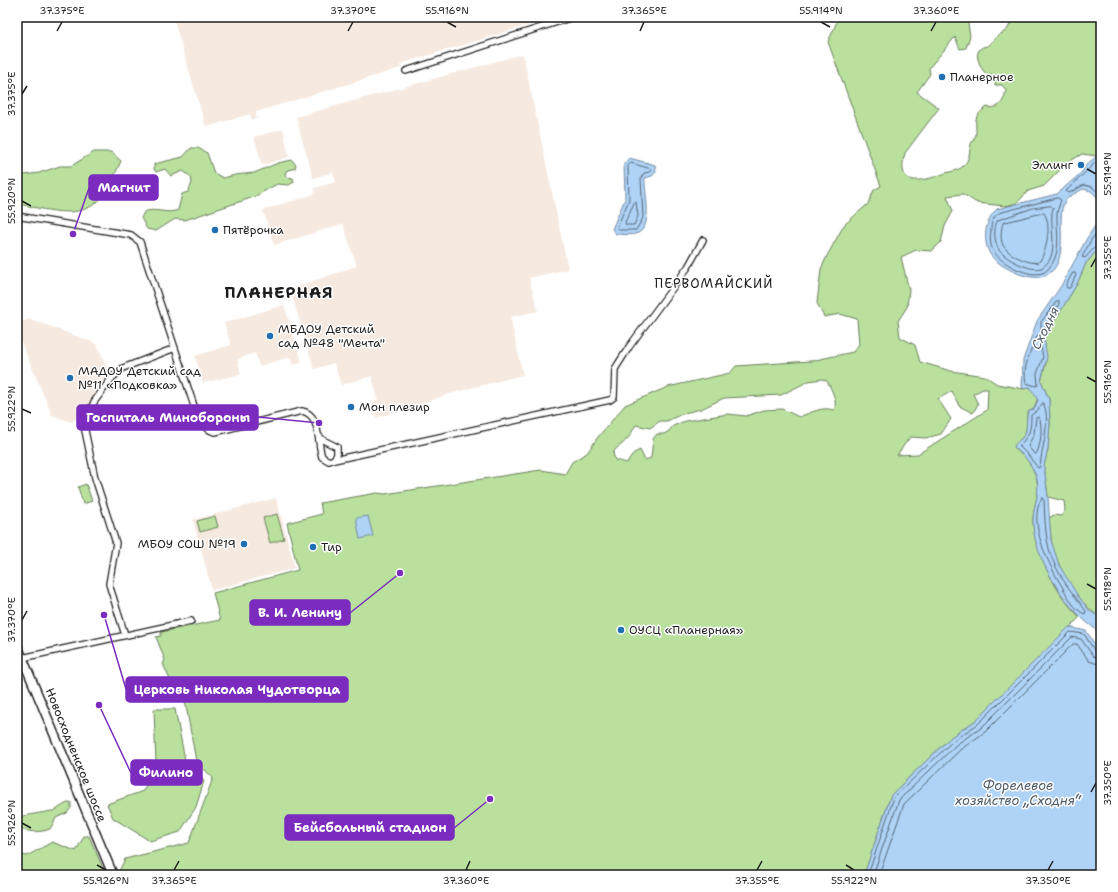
<svg xmlns="http://www.w3.org/2000/svg" width="1118" height="892" font-family="'Shantell Sans',sans-serif">
<style>
.built{fill:#f6e9df}
.green{fill:#b9e19d;stroke:#6a7e5c;fill-rule:evenodd}
.water{fill:#aed3f7;stroke:#748a9f}
.lines{fill:none;stroke-linecap:round;stroke-linejoin:round}
.shore{stroke:#566574;stroke-width:1}
.street-casing{stroke:#1c1c1c;stroke-width:8}
.secondary-casing{stroke:#1c1c1c;stroke-width:11}
.street{stroke:#fff;stroke-width:5.5}
.secondary{stroke:#fff;stroke-width:8}
.ticks{fill:none;stroke:#1c1c1c;stroke-width:1.5}
.poi-dot{fill:#1f6fb2;stroke:#fff;stroke-width:1.5}
.labels{text-anchor:middle;dominant-baseline:central;stroke-width:3;stroke-linejoin:round;paint-order:stroke}
.poi-label{font-size:12px;fill:#1c1c1c;stroke:#fff;text-anchor:start}
.street-label{font-size:12px;fill:#1c1c1c;stroke:#fff}
.neighbourhood-label{font-size:13px;letter-spacing:1px;fill:#1c1c1c;stroke:#fff}
.water-label{font-size:13px;font-style:italic;fill:#4f5c69;stroke:#fff}
.district-label{font-size:16px;font-weight:bold;letter-spacing:1px;fill:#1c1c1c;stroke:#fff}
.leader{fill:none;stroke:#7b2cbf;stroke-width:1.5}
.callout-dot{fill:#7b2cbf;stroke:#fff;stroke-width:1.5}
.callout{fill:#7b2cbf;stroke:#7b2cbf;stroke-width:1.5}
.callout-label{font-size:13px;text-anchor:middle;font-weight:bold;fill:#fff}
.neatline{fill:none;stroke:#1c1c1c;stroke-width:1.5}
.ticks-label{font-size:10px;text-anchor:middle;fill:#1c1c1c}
</style>
<rect width="100%" height="100%" fill="#fff"/>
<filter id="ink" filterUnits="userSpaceOnUse"><feTurbulence type="fractalNoise" baseFrequency=".025" numOctaves="2"/><feDisplacementMap in="SourceGraphic" scale="8" xChannelSelector="R" yChannelSelector="G"/><feConvolveMatrix kernelMatrix="1 2 1 2 8 2 1 2 1" color-interpolation-filters="sRGB"/></filter>
<g filter="url(#ink)">
<path class="built" d="M173 17H555L400 64 401 68 256 112V119L252 120 250 114 206 127Z
M523 54 568 269 529 278 538 311 510 317 523 375 459 391 376 418 372 403 378 400 372 376 341 385 334 363 314 369 290 289 357 266 343 224 274 245 263 210 315 194 314 188 336 182 333 172 313 178 296 117Z
M283 129 289 157 262 165 254 137Z
M284 305 302 362 293 365 290 357 259 366 255 353 237 359 241 374 203 383 195 356 231 345 224 323Z
M30 319 97 344 108 370 82 417 71 422 52 415 17 332V324Z
M276 498 295 568 212 590 193 520Z"/>
<path class="green" d="M839 17H967L970 36 966 48 960 49 955 37 929 68 930 74 917 92 939 108 905 153C895 188 921 182 943 174 950 171 957 172 963 166 970 160 969 152 971 144 973 140 976 137 976 133 976 118 973 117 987 107 1000 110 1004 101 1006 90L1002 85H995V79L992 74H986C978 65 971 47 988 46L996 37 1007 30 1014 17H1101V147L1097 156 1082 154 1067 163 1044 186 1028 191 1017 203 1005 206 977 203 963 194 947 196 953 211 945 226 941 242 932 251 916 250 901 257 909 290 907 307 898 321 900 337 915 345 920 362 951 371 985 376 997 384 1024 389 1030 387 1038 397 1034 409 1029 411C1025 417 1028 426 1025 433 1022 440 1016 441 1015 449 1017 452 1019 452 1022 454 1029 460 1035 472 1037 480 1040 494 1033 507 1033 520 1033 550 1058 598 1080 617L975 721 951 737 891 795 864 875H119L118 873 125 859 189 843 213 778 196 761 182 684 171 682 163 664 165 660 156 637 161 636V632L220 620 213 593 298 570 287 523 322 514 320 503 377 493 385 494 541 470 565 474 572 462 587 453 598 437 625 405 668 387 730 373 736 366 811 361 853 352 859 344 857 319 840 314 824 317 817 303 821 269 828 254 844 225 868 204 874 190 881 186 828 42ZM822 379 827 381C832 391 838 401 834 410 822 406 810 413 799 417L782 409 764 410 746 416 728 414 685 421 673 426 669 431 664 434H657L653 439 651 458 645 460 640 450 634 453 627 463 615 460 613 453C617 446 623 445 627 439 632 435 632 430 636 425L650 428 660 421H667L684 413 701 409 724 398 781 395 809 381ZM983 389H988L987 410 918 454 897 455 910 437 926 438 941 434 951 419 938 399 952 391 959 406 973 413 978 404 973 394Z
M191 148H198L207 153 214 173 223 178 235 175 254 173 278 163 292 160 296 165 295 168 286 171 285 175 287 177 293 178 294 182 289 185 277 184 254 197 185 220 175 219 156 231 147 229 141 218 144 212C155 207 167 215 178 210L182 194 188 192 192 183 191 177 183 171 171 176 165 169 156 172 154 169V164L183 157Z
M94 152H111L121 161C116 171 112 183 106 192 85 224 48 209 17 204V176L39 173 60 166H71Z
M1101 246V618C1078 604 1055 565 1051 539 1050 532 1050 525 1049 518L1054 515 1061 516 1065 510 1064 501 1048 497 1044 466 1048 449 1050 423 1049 399 1041 381 1046 363 1044 338 1077 284 1086 263Z
M86 484 92 501 83 504 78 487Z
M277 514 284 539 270 543 263 518Z
M215 516 218 527 200 532 197 521Z
M154 709H175L185 760 204 781 196 807 180 832 150 841 113 818 107 804 143 791 156 765Z
M71 802V808L67 813 56 818 50 829C40 833 25 833 17 826V817C28 815 40 813 52 811 57 811 62 804 71 802Z
M84 836H89L106 875H17V854L27 856 52 842 76 851Z"/>
<path class="water" d="M1101 147V201L1091 191 1083 189C1078 192 1068 196 1065 201 1054 218 1073 265 1044 276 1030 282 998 267 990 254 982 240 985 219 997 209L1057 194 1081 173 1087 164 1097 156Z
M629 158 652 164 655 165 656 172 652 176 645 178C644 192 654 225 638 233 632 236 622 234 616 234L612 229 625 199 624 164Z
M1101 217V246L1086 263 1077 284 1044 338 1047 357 1041 381 1049 399 1050 423 1048 449 1044 466 1048 497 1051 540 1059 565 1078 596 1090 611 1101 618V634C1093 627 1083 620 1076 612 1056 591 1032 550 1033 520 1033 507 1040 494 1037 480 1035 472 1030 463 1024 456 1021 452 1016 452 1014 446 1017 441 1023 439 1025 433 1028 426 1025 418 1029 411L1034 409 1038 400 1030 387 1024 389 1022 387 1023 360 1037 321 1061 286 1087 238Z
M368 516 373 536 360 539 356 518Z
M1069 627 1086 631 1101 653V875H864L891 795 951 737 975 721Z"/>
<g class="lines">
<path class="shore" d="M1101 157 1066 191 1069 193 1084 185 1092 187 1101 195
M631 163 651 169 650 172 644 173 641 178 643 218 636 230H619L617 227 629 200 628 166Z
M1058 198 1061 200C1060 204 1057 210 1057 214 1056 233 1063 254 1047 270 1036 282 1001 264 994 252 990 246 990 238 991 231 991 223 992 218 999 213Z
M636 202 638 216 634 225H626L625 222 634 203Z
M1051 206 1053 208C1048 224 1061 255 1043 267 1033 274 1004 258 999 250 994 242 993 227 998 220L1033 208Z
M1044 213C1052 223 1047 252 1039 262 1030 265 1008 255 1003 245 1000 239 1001 230 1003 223Z
M1101 226 1091 240 1082 257 1085 258 1097 245 1101 244
M1073 273H1075L1076 275 1070 288H1067L1066 286Z
M1059 301V304L1044 330 1041 331V322L1056 302Z
M1039 335 1043 357 1037 374 1038 385 1036 386 1026 383C1022 367 1031 350 1037 336Z
M1043 403C1052 418 1041 450 1040 467L1038 468 1028 455 1019 446C1030 434 1031 431 1031 415L1037 411Z
M1039 417C1043 424 1041 450 1035 455L1028 446 1034 434 1036 418Z
M1042 498 1044 500C1045 522 1045 547 1056 567 1064 584 1076 597 1086 611L1085 614C1075 611 1068 597 1063 588 1050 567 1026 522 1042 498Z
M868 875 894 797 954 740 978 724 1070 632 1084 634 1096 653 1101 654
M873 875 899 800 957 744 981 728 1072 637 1081 639 1093 656 1101 659
M879 875 904 804 961 749 985 732 1073 644H1077L1089 661 1101 665"/>
<g class="street-casing">
<path id="street" d="M406 71 573 17
M17 216 131 235 140 242 191 397C196 411 199 428 215 432L302 411C321 414 317 443 322 457L329 461 334 459 337 455V447L323 440 319 436
M334 460 610 400 614 397 615 369 629 347 688 267 703 240
M125 635 109 584 116 543 95 478 84 426 94 402 111 379 123 368 175 348
M22 658 191 621"/>
</g>
<g class="secondary-casing">
<path id="secondary" d="M17 645 113 875"/>
</g>
<use href="#street" class="street"/>
<use href="#secondary" class="secondary"/>
</g>
</g>
<path class="ticks" d="M447 22 456 27M821 22 830 27M57 31 62 22M348 31 353 22M640 31 644 22M931 31 936 22M22 94 27 86M1087 169 1096 174M22 201 31 206M1091 267 1096 258M1087 377 1096 382M22 409 31 413M1087 584 1096 589M22 620 27 611M1091 792 1096 783M22 823 31 828M97 865 106 870M846 865 854 870M174 870 179 861M466 870 470 861M757 870 762 861M1048 870 1053 861"/>
<g class="poi-dot">
<circle cx="942" cy="77" r="4"/>
<circle cx="1081" cy="165" r="4"/>
<circle cx="215" cy="230" r="4"/>
<circle cx="270" cy="336" r="4"/>
<circle cx="70" cy="378" r="4"/>
<circle cx="351" cy="407" r="4"/>
<circle cx="244" cy="544" r="4"/>
<circle cx="313" cy="547" r="4"/>
<circle cx="621" cy="630" r="4"/>
</g>
<g class="labels">
<g class="poi-label">
<text x="950" y="77">Планерное</text>
<text x="1073" y="165" text-anchor="end">Эллинг</text>
<text x="223" y="230">Пятёрочка</text>
<text x="278" y="329">МБДОУ Детский<tspan x="278" dy="14">сад №48 "Мечта"</tspan></text>
<text x="78" y="371">МАДОУ Детский сад<tspan x="78" dy="14">№11 «Подковка»</tspan></text>
<text x="359" y="407">Мон плезир</text>
<text x="236" y="544" text-anchor="end">МБОУ СОШ №19</text>
<text x="321" y="547">Тир</text>
<text x="629" y="630">ОУСЦ «Планерная»</text>
</g>
<g class="street-label">
<text transform="translate(76 755) rotate(68)">Новосходненское шоссе</text>
</g>
<g class="neighbourhood-label">
<text x="714" y="283">ПЕРВОМАЙСКИЙ</text>
</g>
<g class="water-label">
<text transform="translate(1045 328) rotate(-64)">Сходня</text>
<text x="1018" y="785">Форелевое<tspan x="1018" dy="15">хозяйство „Сходня“</tspan></text>
</g>
<g class="district-label">
<text x="279" y="292">ПЛАНЕРНАЯ</text>
</g>
</g>
<path class="leader" d="M73 234L89 188M319 423L258 417M400 573L350 613M104 615L126 689M99 705L131 773M490 799L454 828"/>
<g class="callout-dot">
<circle cx="73" cy="234" r="4"/>
<circle cx="319" cy="423" r="4"/>
<circle cx="400" cy="573" r="4"/>
<circle cx="104" cy="615" r="4"/>
<circle cx="99" cy="705" r="4"/>
<circle cx="490" cy="799" r="4"/>
</g>
<g class="callout">
<rect x="89" y="175" width="69" height="25" rx="4"/>
<rect x="77" y="405" width="181" height="25" rx="4"/>
<rect x="250" y="600" width="100" height="25" rx="4"/>
<rect x="126" y="677" width="222" height="25" rx="4"/>
<rect x="131" y="760" width="71" height="25" rx="4"/>
<rect x="285" y="815" width="169" height="25" rx="4"/>
</g>
<g class="callout-label">
<text x="124" y="192">Магнит</text>
<text x="168" y="422">Госпиталь Минобороны</text>
<text x="300" y="617">В. И. Ленину</text>
<text x="237" y="694">Церковь Николая Чудотворца</text>
<text x="166" y="777">Филино</text>
<text x="370" y="832">Бейсбольный стадион</text>
</g>
<rect width="1118" height="892" fill="none" stroke="#fff" stroke-width="44"/>
<rect x="22" y="22" width="1074" height="848" class="neatline"/>
<g class="ticks-label">
<text x="62" y="14">37.375°E</text>
<text x="353" y="14">37.370°E</text>
<text x="447" y="14">55.916°N</text>
<text x="644" y="14">37.365°E</text>
<text x="821" y="14">55.914°N</text>
<text x="936" y="14">37.360°E</text>
<text transform="translate(11 94) rotate(-90)" y="4">37.375°E</text>
<text transform="translate(1107 174) rotate(-90)" y="4">55.914°N</text>
<text transform="translate(11 201) rotate(-90)" y="4">55.920°N</text>
<text transform="translate(1107 258) rotate(-90)" y="4">37.355°E</text>
<text transform="translate(1107 382) rotate(-90)" y="4">55.916°N</text>
<text transform="translate(11 409) rotate(-90)" y="4">55.922°N</text>
<text transform="translate(1107 589) rotate(-90)" y="4">55.918°N</text>
<text transform="translate(11 620) rotate(-90)" y="4">37.370°E</text>
<text transform="translate(1107 783) rotate(-90)" y="4">37.350°E</text>
<text transform="translate(11 823) rotate(-90)" y="4">55.926°N</text>
<text x="106" y="884">55.926°N</text>
<text x="174" y="884">37.365°E</text>
<text x="466" y="884">37.360°E</text>
<text x="757" y="884">37.355°E</text>
<text x="854" y="884">55.922°N</text>
<text x="1048" y="884">37.350°E</text>
</g>
</svg>
